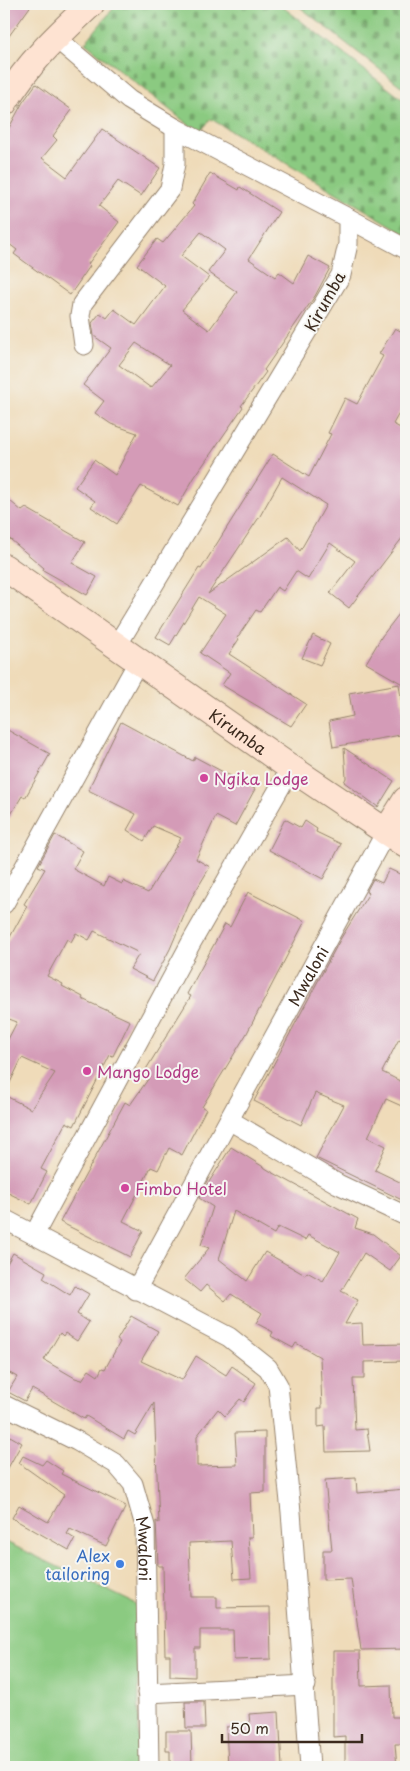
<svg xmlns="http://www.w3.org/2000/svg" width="410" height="1771" font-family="'Playpen Sans',sans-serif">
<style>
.cemetery{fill:url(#cemetery-stones);stroke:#637a50}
.park{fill:#8bca81;stroke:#637a50}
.building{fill:#d49bb7;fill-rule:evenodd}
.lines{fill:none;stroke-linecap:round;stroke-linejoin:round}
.street-casing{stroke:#95826c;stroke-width:21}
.secondary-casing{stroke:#95826c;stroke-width:28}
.street{stroke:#fff;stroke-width:19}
.secondary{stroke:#fee3d2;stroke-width:26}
.hotel-dot{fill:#d1479c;stroke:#f6f6f2;stroke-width:2}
.shop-dot{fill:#3f7fe0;stroke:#f6f6f2;stroke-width:2}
.labels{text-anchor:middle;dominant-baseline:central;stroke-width:4;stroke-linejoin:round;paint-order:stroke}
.street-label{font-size:16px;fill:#3b2a1e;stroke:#f6f6f2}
.hotel-label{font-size:16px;fill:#b23c85;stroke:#f6f6f2;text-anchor:start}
.shop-label{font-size:16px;fill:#366cbe;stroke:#f6f6f2;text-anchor:end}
</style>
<defs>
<pattern id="cemetery-stones" width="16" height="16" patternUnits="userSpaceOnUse" patternTransform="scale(1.25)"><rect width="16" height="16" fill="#8bca81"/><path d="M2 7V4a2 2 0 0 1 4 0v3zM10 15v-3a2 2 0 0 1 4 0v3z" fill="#73a469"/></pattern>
</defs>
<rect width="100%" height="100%" fill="#f6f6f2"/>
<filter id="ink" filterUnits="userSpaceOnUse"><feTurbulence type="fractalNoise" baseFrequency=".02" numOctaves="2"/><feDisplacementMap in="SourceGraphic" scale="10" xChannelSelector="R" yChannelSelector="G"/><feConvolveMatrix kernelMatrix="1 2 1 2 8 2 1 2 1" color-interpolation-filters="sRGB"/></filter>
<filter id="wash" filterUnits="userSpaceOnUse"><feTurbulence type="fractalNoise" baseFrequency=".0096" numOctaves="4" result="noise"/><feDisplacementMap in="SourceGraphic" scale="20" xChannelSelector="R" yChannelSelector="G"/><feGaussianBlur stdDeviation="1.12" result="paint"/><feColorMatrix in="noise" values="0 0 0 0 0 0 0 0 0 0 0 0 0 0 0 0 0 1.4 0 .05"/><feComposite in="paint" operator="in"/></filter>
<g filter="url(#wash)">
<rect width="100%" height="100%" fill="#efdbb9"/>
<path class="cemetery" d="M117 4H279L406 102V234L211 119 199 133 85 43Z
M296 4H406V90Z"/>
<path class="park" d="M4 1541 138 1605 139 1767H4Z"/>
<g id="blocks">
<path class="building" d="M4 4H32L4 43Z
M36 84 72 110 53 136 57 140 42 158 67 177 102 129 160 168 141 196 118 181 99 206 119 222 88 264 90 266 70 295 14 254 17 250 4 240V137L23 102Z
M210 173 239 190 240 187 279 212 249 259 275 277 279 272 294 283 308 256 330 268 315 296 264 370 266 372 241 406 243 407 194 478 178 506 141 486 117 524 91 507 95 501 75 487 94 460 115 475 137 433 111 424 95 413 104 401 83 385 111 348 94 336 92 323 100 313 107 318 114 309 136 325 165 286 137 265 157 239 163 243 194 206 192 204ZM201 232 225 250 208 272 237 292 209 330 182 310 209 277 181 256ZM136 343 170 365 151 388 119 365Z
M395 328 406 334V401L393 424 406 431V533L349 608 330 593 355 561 330 543 308 579 296 571 283 591 277 587 260 612 256 610 237 638 239 639 229 654 306 704 291 726 222 685 230 673 200 653 226 614 199 597 170 645 156 637 199 568 201 569 273 454 309 477 331 434 328 433 345 398 357 404 383 356 379 354ZM282 477 326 505 300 551 288 537 208 594 260 516Z
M4 496 22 511 26 508 85 542 72 563 97 577 87 595 43 570 44 568 4 534Z
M406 605V686L366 663 382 636Z
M313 635 330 644 320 665 302 658Z
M399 684 406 734 333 747 329 721 353 716 349 693Z
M121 722 193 761 195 757 255 789 235 826 216 816 196 859 210 867 192 897 170 949 153 981 130 969 139 954 137 952 94 931 89 940 76 933 71 942 67 939 47 976 63 984 62 986 83 997 82 999 130 1021 113 1056 110 1055 74 1126 66 1122 41 1169 47 1172 31 1204 4 1191V1047L17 1022 4 1017V948L27 906 24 904 45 869 38 866 55 835 83 851 73 869 104 886 108 877 122 884 123 881 148 893 181 838 153 826 144 841 127 830 136 814 88 790ZM22 1058 55 1073 31 1109 4 1095Z
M4 728 50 754 25 798 22 796 4 826Z
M344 748 394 781 378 807 344 782 346 778Z
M285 819 301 828 305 821 317 829 316 832 341 844 323 879 269 850Z
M389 869 406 877V1043L399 1039 382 1072 406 1084V1108L386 1099 368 1137 386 1146 375 1170 406 1185V1202L316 1158 344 1105 315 1093 301 1125 254 1101 341 938 369 893 366 892 373 879 382 883Z
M248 892 305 921 247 1033 202 1107 206 1109 182 1155 169 1148 158 1170 151 1167 123 1221 143 1231 130 1257 60 1222 125 1102 130 1105 151 1075 145 1071 191 996 187 994 225 924 230 927Z
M231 1147 270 1171 358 1219 355 1228 373 1234 401 1256 390 1271 364 1253 341 1291 358 1300 345 1324 362 1323 363 1345 406 1344V1361L364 1362V1379H353L355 1430 367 1429 370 1451 326 1452 325 1426 318 1427V1408H322L320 1357 296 1343 293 1348 271 1336 273 1332 256 1323 262 1313 231 1294 225 1301 206 1285 200 1292 184 1279 209 1248 201 1245 213 1207 199 1198ZM234 1211 274 1234 278 1227 305 1240 308 1235 340 1252 323 1281 307 1272 305 1275 265 1252 247 1281 219 1259Z
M13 1253 46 1272 43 1278 70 1295 75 1286 89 1294 77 1314 89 1322 77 1341 65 1333 63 1336 60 1333 44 1360 75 1378 82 1380 89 1370 98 1376 102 1368 105 1369 120 1342 117 1340 131 1316 158 1331 141 1361 182 1380 196 1356 226 1375 232 1366 256 1383 244 1402 240 1399 225 1416 218 1409 197 1436V1466L237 1465 235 1433 265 1432V1492L250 1493 252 1537H248L251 1578 234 1579 231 1541 189 1543 191 1597H217V1608L270 1607 271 1659 234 1660 233 1630H200V1648H195V1677L170 1676V1655H165L163 1566H158L156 1521 159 1523 154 1403 135 1435 128 1431 124 1439 86 1416 84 1419 32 1389 25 1401 8 1392 17 1377 4 1370V1269Z
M10 1436 22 1443 4 1475V1446Z
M23 1456 42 1465 46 1460 63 1471 61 1474 126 1506 106 1546 70 1529 67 1534 75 1539 69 1550 12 1518 19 1505 48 1522 64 1495 19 1463Z
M356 1478 357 1493 406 1489V1649L361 1650 351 1579 323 1580V1550H332L325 1480Z
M333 1651H360L361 1686 391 1685 392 1717H406V1744H395L397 1767H345V1736L333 1737Z
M185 1702H204L205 1728H186Z
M279 1712 282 1767H228L226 1727 250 1725 249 1714Z
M166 1731H191L192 1766 170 1767V1751H166Z"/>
</g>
</g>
<g filter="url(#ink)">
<use href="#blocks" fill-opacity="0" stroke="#95826c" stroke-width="1"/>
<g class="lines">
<g class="street-casing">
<g id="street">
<path d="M56 38 129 100 175 128 348 218V244L341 275 116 647"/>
<path d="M348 218 406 249"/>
<path d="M84 345 80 316 82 304 170 189 175 164V128"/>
<path d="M4 904 138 662"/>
<path d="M229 1120 338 1184 406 1216"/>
<path d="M4 1219 229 1337 268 1368 278 1385 291 1512 310 1767"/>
<path d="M34 1235 191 943 291 768"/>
<path id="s1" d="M136 1290 386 832"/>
<path id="s2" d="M4 1405 77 1441 116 1464 133 1484 145 1526 149 1767"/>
<path d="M147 1693 306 1685"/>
</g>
</g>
<g class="secondary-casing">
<g id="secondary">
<path d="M4 103C28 63 57 36 91 4"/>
<path id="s3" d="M4 567 291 768 406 845"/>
<path d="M386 832 406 800"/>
</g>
</g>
<use href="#street" class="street"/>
<use href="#secondary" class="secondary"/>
</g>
</g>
<g class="hotel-dot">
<circle cx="204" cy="778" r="5"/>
<circle cx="87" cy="1071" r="5"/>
<circle cx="125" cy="1188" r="5"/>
</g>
<circle class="shop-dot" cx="120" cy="1564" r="5"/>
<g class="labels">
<g class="street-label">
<text transform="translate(324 301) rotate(-61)">Kirumba</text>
<text stroke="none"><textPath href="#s3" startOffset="286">Kirumba</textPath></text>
<text stroke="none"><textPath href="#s1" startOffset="358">Mwaloni</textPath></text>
<text stroke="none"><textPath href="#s2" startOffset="219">Mwaloni</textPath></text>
</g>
<g class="hotel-label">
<text x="214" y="778">Ngika Lodge</text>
<text x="97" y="1071">Mango Lodge</text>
<text x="135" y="1188">Fimbo Hotel</text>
</g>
<g class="shop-label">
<text x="110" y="1555">Alex<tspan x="110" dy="18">tailoring</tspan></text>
</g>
</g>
<rect width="410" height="1771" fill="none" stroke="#f6f6f2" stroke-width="20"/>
<path d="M222 1734v8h140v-8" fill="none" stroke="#3b2a1e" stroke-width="2.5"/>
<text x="230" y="1734" font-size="15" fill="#3b2a1e" stroke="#f6f6f2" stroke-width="4" paint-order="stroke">50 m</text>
</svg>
